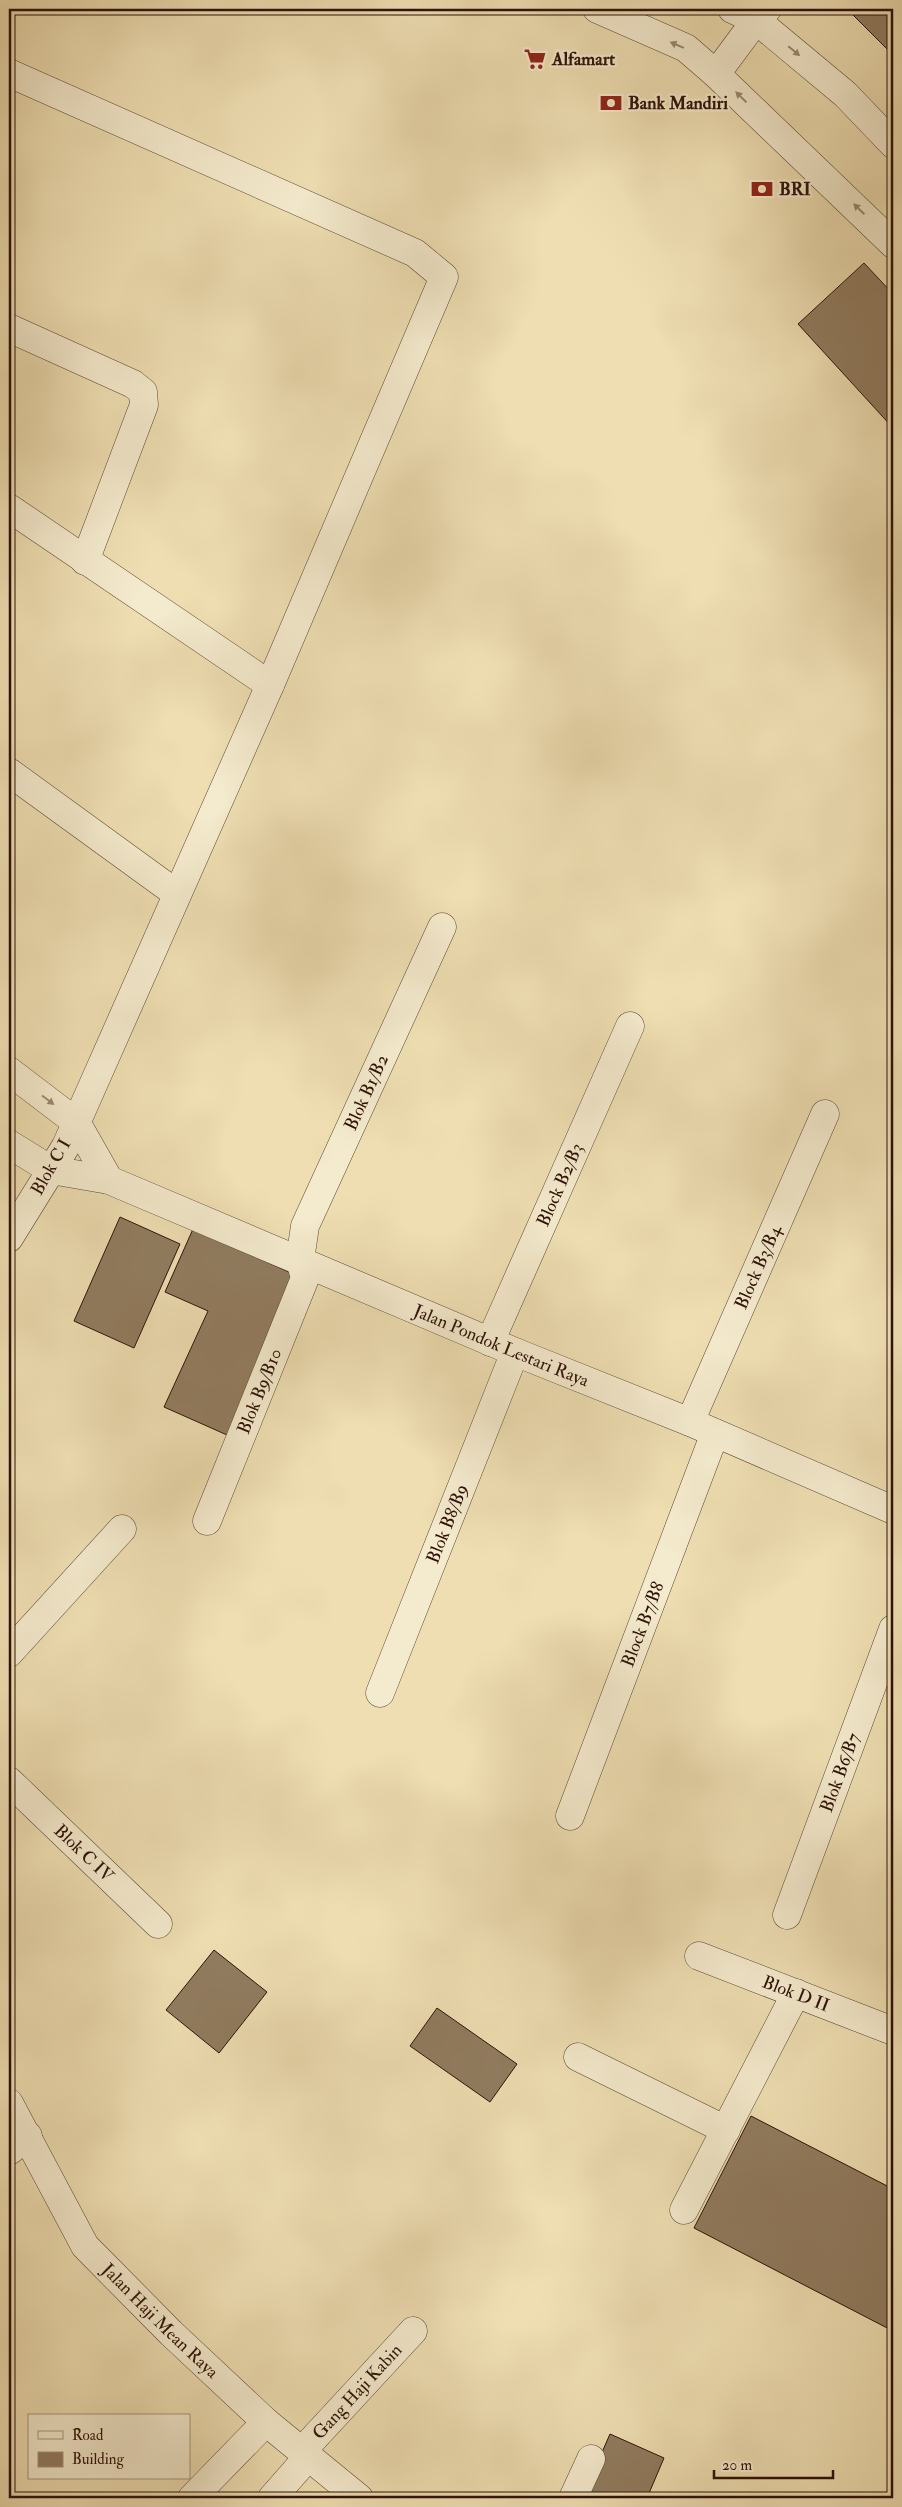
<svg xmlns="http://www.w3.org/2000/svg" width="902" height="2507" font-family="'IM FELL Double Pica',serif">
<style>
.building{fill:#917c60;stroke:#2d1107}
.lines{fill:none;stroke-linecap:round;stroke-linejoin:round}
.minor-casing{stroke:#5d4432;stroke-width:29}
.minor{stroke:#f4eacd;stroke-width:28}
.oneway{fill:#9a8874}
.labels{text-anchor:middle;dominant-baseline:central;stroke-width:4.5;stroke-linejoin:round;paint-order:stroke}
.poi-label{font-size:18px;font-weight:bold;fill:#2d1107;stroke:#f4eacd;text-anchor:start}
.street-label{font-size:18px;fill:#2d1107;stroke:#f4eacd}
</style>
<rect width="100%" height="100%" fill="#eedeb2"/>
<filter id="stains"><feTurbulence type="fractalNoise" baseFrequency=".004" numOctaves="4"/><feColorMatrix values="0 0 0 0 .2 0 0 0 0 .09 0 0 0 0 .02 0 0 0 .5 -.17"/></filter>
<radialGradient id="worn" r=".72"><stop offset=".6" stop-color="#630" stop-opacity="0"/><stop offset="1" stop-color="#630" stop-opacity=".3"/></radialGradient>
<path class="building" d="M847 9H893V55Z
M864 263 893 294V428L798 324Z
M120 1217 180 1244 134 1348 74 1321Z
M193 1229 298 1276 227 1435 164 1407 208 1311 165 1292Z
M214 1950 267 1992 219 2053 166 2010Z
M437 2008 517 2064 490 2102 410 2046Z
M751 2116 893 2189V2331L694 2228Z
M610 2434 664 2458 647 2498H582Z"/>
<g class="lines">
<g class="minor-casing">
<g id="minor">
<path d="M597 9 686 48 716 74 893 244"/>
<path d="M732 9 756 20 845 94 893 144"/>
<path d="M9 73 415 253 444 277 270 685 66 1146 9 1238"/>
<path d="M716 74 756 20 767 9"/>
<path d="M9 328 133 384 143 392 144 405 85 561"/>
<path d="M9 508 270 685"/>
<path d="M9 772 177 894"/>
<path d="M9 1071 76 1122 109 1180"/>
<path id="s1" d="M9 1144 51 1170 109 1180 515 1352 690 1422 893 1510"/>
<path id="s2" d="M490 1342 630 1026"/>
<path id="s3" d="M690 1422 825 1114"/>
<path id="s4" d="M207 1521 305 1278 300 1260 305 1226 442 927"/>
<path d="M9 1653 122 1529"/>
<path id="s5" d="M380 1693 515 1352"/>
<path id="s6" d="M9 1781 158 1924"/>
<path id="s7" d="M570 1816 715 1433"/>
<path id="s8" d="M787 1915 893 1629"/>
<path id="s9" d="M699 1956 893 2031"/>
<path d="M578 2057 726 2130"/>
<path id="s10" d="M9 2103 85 2246 171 2333 266 2422 359 2498"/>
<path d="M9 2151 28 2136"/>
<path d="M684 2210 796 1993"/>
<path id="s11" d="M302 2451 413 2331"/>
<path d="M192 2498 266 2422"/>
<path d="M272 2498 308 2457"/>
<path d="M573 2498 591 2459"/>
</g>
</g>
<use href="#minor" class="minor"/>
</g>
<defs><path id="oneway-solid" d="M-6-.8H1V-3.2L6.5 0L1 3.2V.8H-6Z" transform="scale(1.25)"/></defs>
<g class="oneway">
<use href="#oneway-solid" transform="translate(677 45) rotate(-157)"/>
<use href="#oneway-solid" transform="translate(794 51) rotate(40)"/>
<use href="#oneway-solid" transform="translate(741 97) rotate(-136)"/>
<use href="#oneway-solid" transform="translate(859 209) rotate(-136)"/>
<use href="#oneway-solid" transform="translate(48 1100) rotate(37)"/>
</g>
<defs>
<g id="supermarket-bare" transform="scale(1.725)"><path d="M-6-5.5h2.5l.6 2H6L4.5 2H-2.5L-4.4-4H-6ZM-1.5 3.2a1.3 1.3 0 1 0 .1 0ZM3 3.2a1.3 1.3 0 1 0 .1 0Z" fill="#8f2418" stroke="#f4eacd" stroke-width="2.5" paint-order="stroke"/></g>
<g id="bank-bare" transform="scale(1.725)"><path d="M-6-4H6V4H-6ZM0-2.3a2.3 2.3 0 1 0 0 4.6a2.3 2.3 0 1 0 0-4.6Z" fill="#8f2418" stroke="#f4eacd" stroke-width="2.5" paint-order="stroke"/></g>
</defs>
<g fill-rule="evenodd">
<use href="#supermarket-bare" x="535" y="59"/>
<use href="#bank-bare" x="611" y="103"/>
<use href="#bank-bare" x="762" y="189"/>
</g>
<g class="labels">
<g class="poi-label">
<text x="552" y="59">Alfamart</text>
<text x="628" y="103">Bank Mandiri</text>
<text x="779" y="189">BRI</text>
</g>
<g class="street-label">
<text stroke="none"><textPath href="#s4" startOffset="462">Blok B1/B2</textPath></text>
<text transform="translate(51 1167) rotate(-60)">Blok C I</text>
<text stroke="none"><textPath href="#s2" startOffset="172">Block B2/B3</textPath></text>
<text stroke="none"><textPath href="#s3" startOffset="169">Block B3/B4</textPath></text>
<text stroke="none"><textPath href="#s1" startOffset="534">Jalan Pondok Lestari Raya</textPath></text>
<text stroke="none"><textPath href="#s4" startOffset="140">Blok B9/B10</textPath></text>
<text stroke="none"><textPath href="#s5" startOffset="182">Blok B8/B9</textPath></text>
<text stroke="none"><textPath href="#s7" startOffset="205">Block B7/B8</textPath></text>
<text stroke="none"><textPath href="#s8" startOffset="152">Blok B6/B7</textPath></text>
<text stroke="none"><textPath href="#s6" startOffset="104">Blok C IV</textPath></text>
<text stroke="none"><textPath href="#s9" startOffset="104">Blok D II</textPath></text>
<text stroke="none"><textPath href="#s10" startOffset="268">Jalan Haji Mean Raya</textPath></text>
<text stroke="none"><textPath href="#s11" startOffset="81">Gang Haji Kabin</textPath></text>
</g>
</g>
<rect width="902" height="2507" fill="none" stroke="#eedeb2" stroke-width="30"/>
<rect x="10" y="10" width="882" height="2487" fill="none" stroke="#2d1107" stroke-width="2.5"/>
<rect x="15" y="15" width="872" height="2477" fill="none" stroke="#2d1107"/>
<rect x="28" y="2414" width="162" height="65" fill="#f4eacd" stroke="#a4937e"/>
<rect x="38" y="2431" width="25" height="8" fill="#f4eacd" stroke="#a4937e"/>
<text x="72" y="2440" font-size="15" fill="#2d1107">Road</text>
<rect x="38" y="2452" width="25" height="15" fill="#917c60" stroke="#a4937e"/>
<text x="72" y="2464" font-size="15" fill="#2d1107">Building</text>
<path d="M714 2470v8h119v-8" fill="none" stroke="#2d1107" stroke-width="2.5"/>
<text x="722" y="2470" font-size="15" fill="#2d1107" stroke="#f4eacd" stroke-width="4" paint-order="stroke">20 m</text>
<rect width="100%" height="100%" filter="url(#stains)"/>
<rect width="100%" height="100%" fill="url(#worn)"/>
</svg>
